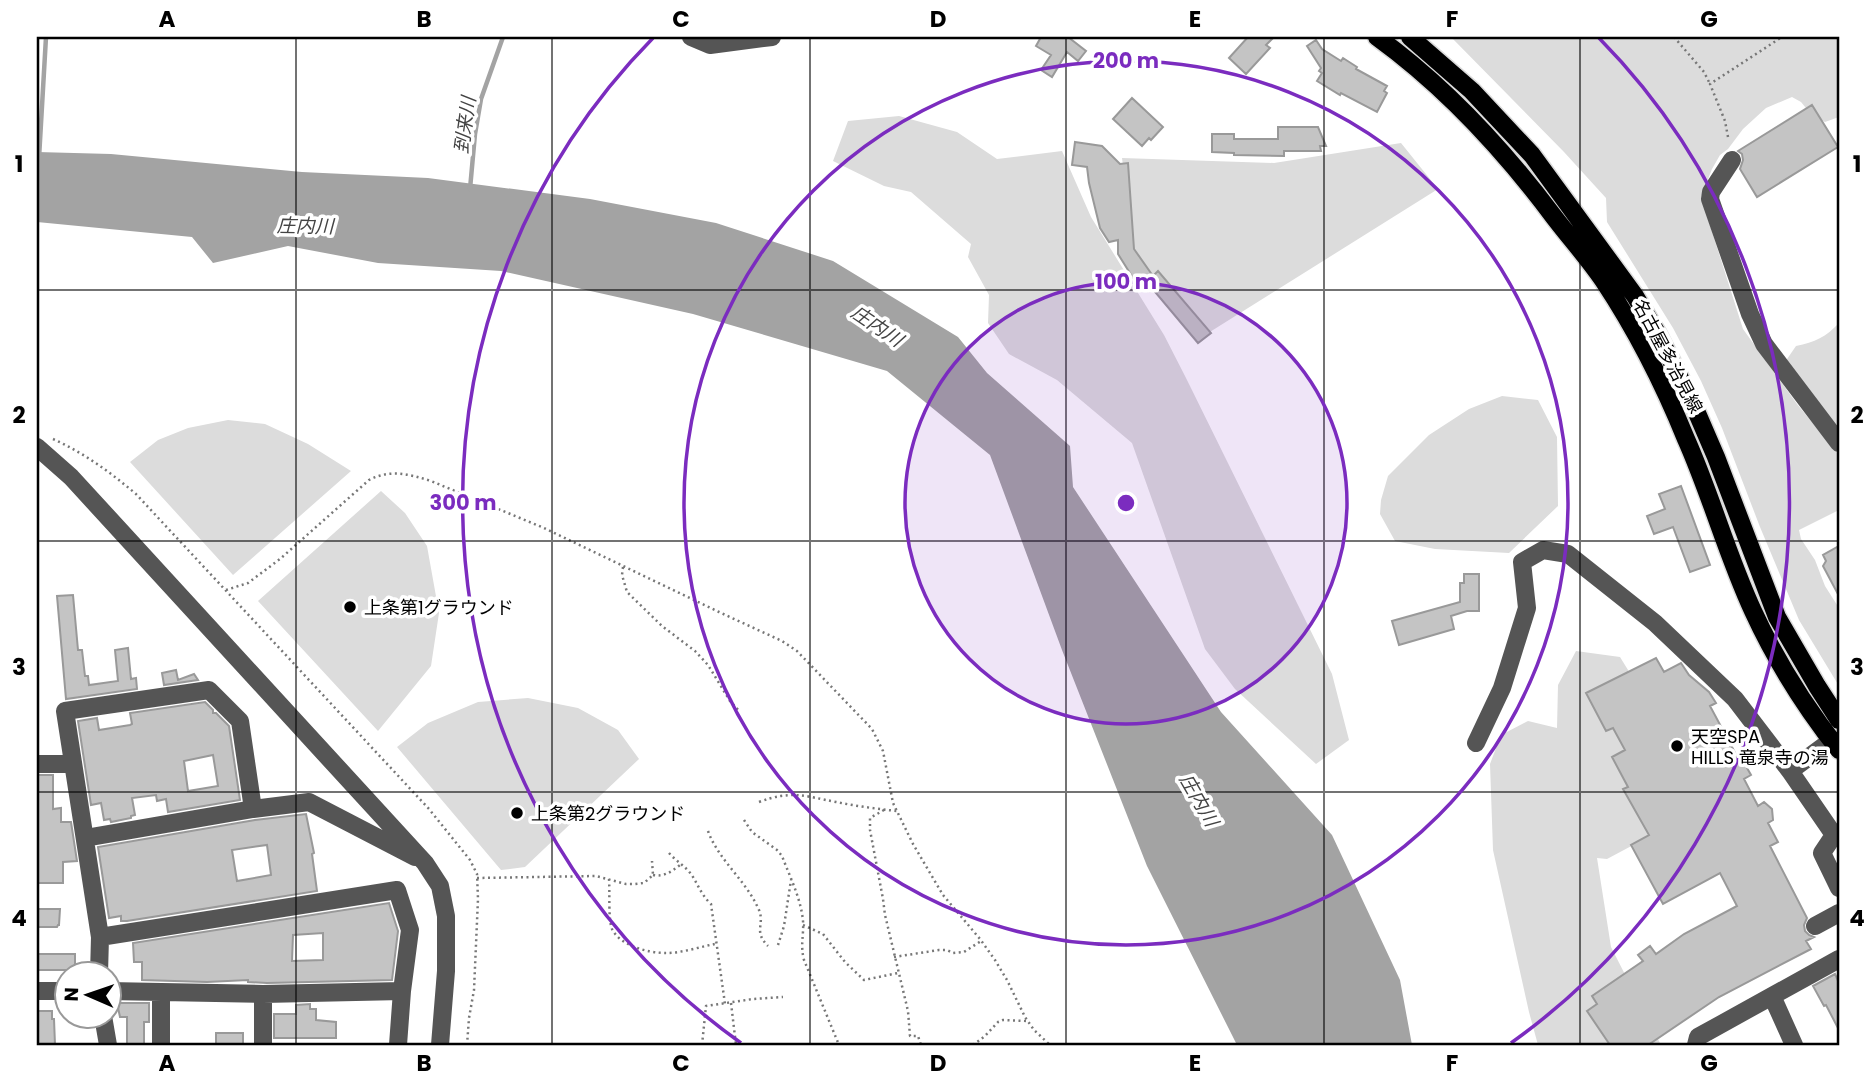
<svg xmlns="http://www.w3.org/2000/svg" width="1876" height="1082" font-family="Poppins,'Noto Sans JP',sans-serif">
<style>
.green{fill:#dcdcdc}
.water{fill:#a3a3a3}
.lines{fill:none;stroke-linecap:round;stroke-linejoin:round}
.stream{stroke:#a3a3a3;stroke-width:4.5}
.building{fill:#c4c4c4;stroke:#999;stroke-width:2;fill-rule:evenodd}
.major-casing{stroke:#dbdbdb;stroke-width:21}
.path{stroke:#777;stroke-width:2.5;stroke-dasharray:2 3.5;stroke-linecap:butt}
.minor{stroke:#555;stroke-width:18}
.major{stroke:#000;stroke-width:18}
.grid{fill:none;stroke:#000;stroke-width:2;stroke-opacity:0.55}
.ring{fill:none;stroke:#7b2cbf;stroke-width:3.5}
.poi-dot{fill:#000;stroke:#fff;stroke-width:2.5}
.labels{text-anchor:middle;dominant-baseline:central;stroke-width:7;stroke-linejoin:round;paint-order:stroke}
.street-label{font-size:18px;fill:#000;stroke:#fff}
.poi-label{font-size:18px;fill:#000;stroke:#fff;text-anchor:start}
.water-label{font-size:19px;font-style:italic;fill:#444;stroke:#fff}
.centre{fill:#7b2cbf;stroke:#fff;stroke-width:3.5}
.ring-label{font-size:21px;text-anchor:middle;font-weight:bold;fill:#7b2cbf;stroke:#fff;stroke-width:7;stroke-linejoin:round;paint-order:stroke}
.neatline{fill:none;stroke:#000;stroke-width:2.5}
.grid-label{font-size:23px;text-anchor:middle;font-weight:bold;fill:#000}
</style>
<rect width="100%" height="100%" fill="#fff"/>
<path class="green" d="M1451 37H1839V117L1825 122 1810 113 1801 102 1792 97 1766 108 1743 129 1728 149 1720 155 1712 169 1701 197 1743 329 1797 404 1839 455V510L1799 530 1801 539 1815 560 1825 586 1839 608V686L1799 620 1760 527 1722 428 1701 381 1673 328 1607 222 1606 198 1564 152Z
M899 116 957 132 997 159 1062 151 1091 217 1164 335 1186 378 1332 674 1349 740 1316 764 1235 689 1205 649 1132 443 1057 380 1009 354 988 323 989 295 968 257 971 244 911 192 884 186 833 161 848 121Z
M1401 143 1438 189 1205 335 1135 257 1122 158 1274 163Z
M1839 323V432L1785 362 1796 346C1815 342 1826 337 1839 323Z
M1502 396 1538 400 1557 437 1558 506 1509 553 1435 549 1395 541 1380 514 1381 500 1388 476 1429 435 1469 409Z
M228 420 265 424 308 444 351 471 233 575 130 462 158 440 188 428Z
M381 491 405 513 427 546 439 613 431 666 378 731 258 601Z
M1576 651 1620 657 1657 717 1652 835 1607 859 1597 858 1611 947 1661 1045H1538L1529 1012 1493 850 1490 764 1501 735 1528 721 1557 728 1558 685Z
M528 698 578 708 618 730 639 759 525 867 501 870 397 747 428 723 478 702Z"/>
<path class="water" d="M37 152 111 154 302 172 428 178 590 199 716 223 833 261 958 337 987 373 1070 446 1073 487 1221 712 1332 835 1400 980 1412 1045H1237L1147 866 1062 650 990 455 887 371 693 314 501 271 378 263 288 246 213 263 192 237 37 222Z"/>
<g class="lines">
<path class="stream" d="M39 158 46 37
M470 189 475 134 481 99 503 37"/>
</g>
<path class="building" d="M1041 37H1068L1086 51 1078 61 1067 52 1052 77 1041 70 1051 55 1036 46Z
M1248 37H1274L1266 45 1270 48 1246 74 1229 58Z
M1316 40 1322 49 1341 61 1343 58 1357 67 1356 69 1387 86 1384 91 1387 93 1377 112 1341 93 1340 95 1317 81 1322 73 1319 71 1321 68 1307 46Z
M1132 98 1163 127 1151 140 1149 138 1142 146 1113 119Z
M1812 105 1838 147 1757 197 1740 169 1743 160 1742 154 1738 151Z
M1278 127H1318L1326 146H1320L1321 151H1284V156L1234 155V153L1212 152V134H1234V139H1278Z
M1075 142 1102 146 1120 164 1128 163 1134 249 1153 276 1158 271 1211 333 1198 343 1151 287 1147 291 1138 286 1118 254V240L1109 242 1100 228 1089 183 1087 167 1072 165Z
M1681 486 1710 565 1690 572 1673 527 1654 534 1647 516 1665 509 1659 494Z
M1839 546V596L1823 566 1826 561 1823 555Z
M1464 574H1479V611H1467L1451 616 1454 629 1399 645 1392 621 1460 602V583H1464Z
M73 595 78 650H82L85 676H88L89 685 118 681 115 650 128 648 131 679 136 678 137 689 66 699 57 596Z
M1656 658 1664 672 1681 663 1689 675 1709 692 1716 703 1710 706 1740 762 1743 761 1751 775 1744 779 1758 806 1764 802 1772 809 1773 820 1768 823 1778 842 1770 846 1807 918 1804 925 1805 931 1809 935 1814 937 1806 941 1811 949 1719 997 1648 1045H1610L1587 1011 1597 1004 1592 996 1643 961 1638 955 1650 946 1656 954 1684 934 1737 906 1720 873 1663 904 1631 845 1649 835 1623 789 1628 787 1612 757 1625 750 1613 728 1606 731 1586 693Z
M176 670 178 680 194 674 198 680 164 685 162 673Z
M205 702 213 710V713H216L229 726 240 800 168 812 166 799 157 801 156 795 132 798 135 815 131 816V818L111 822 110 819 104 820 101 803 91 805 78 721 97 718 99 730 130 725 132 724 130 713ZM213 755 218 786 188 791 184 761Z
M37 775H53V809L61 808V822H71L77 861 63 862V883H37Z
M306 814 314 853 312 854 317 891 127 921H121V916L109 918 98 847 255 820ZM267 845 271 875 237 881 232 850Z
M389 903 398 931 392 980 267 983 248 982V980L207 982 142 980V962H134L133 943ZM323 933V960L292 961 293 935Z
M37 909H60L59 925H58L57 927H37Z
M37 954H75V970H37Z
M1835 974 1839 983V1030L1826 1005 1824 1006 1813 986Z
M117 1003H149V1022H144V1045H127V1017H120Z
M310 1004V1009H316V1020L336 1022V1038H274V1014H296V1005Z
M37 1011H52V1019H54L55 1045H38Z
M216 1033H243V1044L216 1045Z"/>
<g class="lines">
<g class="major-casing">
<path id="major" d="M1377 37C1446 87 1503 149 1554 217 1570 238 1588 258 1603 280 1635 328 1664 385 1686 439 1711 495 1727 555 1753 611 1776 661 1805 707 1839 750
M1410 37 1472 91 1532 155 1635 296 1657 333 1694 406 1716 457 1777 617 1817 686 1839 720"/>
</g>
<path class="path" d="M1674 37 1704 72 1710 84
M1728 137 1725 121 1710 84 1782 37
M53 439C84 453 110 472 136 494L429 809 470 860 477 874 478 899 474 990 469 1018 467 1045
M623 567 622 575 627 592 662 626 695 651 708 665 730 701 740 712
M226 590 248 583 280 559 369 480C390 469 409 474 431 481L544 528 719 612 782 641 797 651 872 729 883 751 893 803 913 844 943 895 980 939 995 960 1007 980 1025 1017 1034 1030 1050 1045
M759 802C791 790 805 796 836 802 856 806 877 809 897 811
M884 810 870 818V830L883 899 885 915 908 1011 910 1036H918L921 1045
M744 820 752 832 777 850 782 856C790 877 801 899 803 921 804 936 800 944 804 960L839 1045
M708 831C719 861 746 880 759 910 765 925 753 931 768 946
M669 853C676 861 685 866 691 874 698 884 701 895 711 904L725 1004
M653 875C664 877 671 872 680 865
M477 878 596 876 626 884H635L644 883 653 875 652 861
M609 879C610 891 608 919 612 929 620 946 649 953 666 953 682 953 699 947 715 944
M803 925 823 934 845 962 864 980 898 973
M778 945 784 926 791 880
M894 957 939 950H947L953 953 964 952 981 941
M731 1003 736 1045
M702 1045 706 1006 753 999 783 997
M973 1045 985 1036 998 1022 1003 1020 1027 1021"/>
<path class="minor" d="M691 37 710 45 772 37
M1732 160 1711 192 1710 199 1750 314 1764 344 1839 443
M37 447 71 477 425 863 440 886 446 916V971L440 1045
M1476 743 1502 688 1527 608 1522 562 1543 550 1568 554 1655 623 1735 699 1790 771 1834 835 1822 853 1839 888
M37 764H72
M1790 771 1832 740
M85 838 253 809 309 802 415 857
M1815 926 1839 913
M100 937 397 890 410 930 402 991 398 1045
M99 974 100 937 65 711 209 690 240 721 253 809
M37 991H66
M108 991 263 994 402 991
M1772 996 1794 1045
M103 1016 108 1045
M161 1045V993
M263 1045V994
M1696 1045 1698 1037 1839 959"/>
<use href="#major" class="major"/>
</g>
<path class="grid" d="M296 37V1045M552 37V1045M810 37V1045M1066 37V1045M1324 37V1045M1580 37V1045M37 290H1839M37 541H1839M37 792H1839"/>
<circle cx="1126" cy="503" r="221" fill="#7b2cbf" fill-opacity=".12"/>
<g class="ring">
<circle cx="1126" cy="503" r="221"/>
<circle cx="1126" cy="503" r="442"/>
<path d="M741 1043A663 663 0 0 1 653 38M1599 38A663 663 0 0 1 1511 1043"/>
</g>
<g class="poi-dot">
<circle cx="350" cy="607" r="7"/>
<circle cx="1677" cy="746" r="7"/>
<circle cx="517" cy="813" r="7"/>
</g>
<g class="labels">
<g class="street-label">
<text transform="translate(1668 356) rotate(62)">名古屋多治見線</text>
</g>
<g class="poi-label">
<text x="364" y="607">上条第1グラウンド</text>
<text x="1691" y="736">天空SPA<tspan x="1691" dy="21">HILLS 竜泉寺の湯</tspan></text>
<text x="531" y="813">上条第2グラウンド</text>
</g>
<g class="water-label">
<text transform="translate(465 125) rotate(-82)">到来川</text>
<text transform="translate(305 226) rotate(1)">庄内川</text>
<text transform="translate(877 326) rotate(34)">庄内川</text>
<text transform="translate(1199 800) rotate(60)">庄内川</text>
</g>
</g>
<circle cx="1126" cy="503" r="10" class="centre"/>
<g class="ring-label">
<text x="1126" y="68">200 m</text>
<text x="1126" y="289">100 m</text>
<text x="463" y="510">300 m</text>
</g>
<rect width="1876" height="1082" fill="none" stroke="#ffffff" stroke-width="77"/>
<g transform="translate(88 995) rotate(272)"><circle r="33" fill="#ffffff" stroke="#999999" stroke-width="2"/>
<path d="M0-5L12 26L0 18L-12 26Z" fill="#000000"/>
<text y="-10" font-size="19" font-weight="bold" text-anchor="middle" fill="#000000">N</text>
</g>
<rect x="38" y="38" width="1800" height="1006" class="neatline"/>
<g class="grid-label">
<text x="167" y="27">A</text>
<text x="424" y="27">B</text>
<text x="681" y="27">C</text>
<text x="938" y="27">D</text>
<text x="1195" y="27">E</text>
<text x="1452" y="27">F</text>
<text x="1709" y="27">G</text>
<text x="19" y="172">1</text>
<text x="1857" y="172">1</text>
<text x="19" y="423">2</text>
<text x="1857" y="423">2</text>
<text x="19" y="675">3</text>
<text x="1857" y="675">3</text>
<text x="19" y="926">4</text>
<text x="1857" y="926">4</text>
<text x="167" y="1071">A</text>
<text x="424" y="1071">B</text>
<text x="681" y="1071">C</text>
<text x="938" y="1071">D</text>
<text x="1195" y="1071">E</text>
<text x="1452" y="1071">F</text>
<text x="1709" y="1071">G</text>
</g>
</svg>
